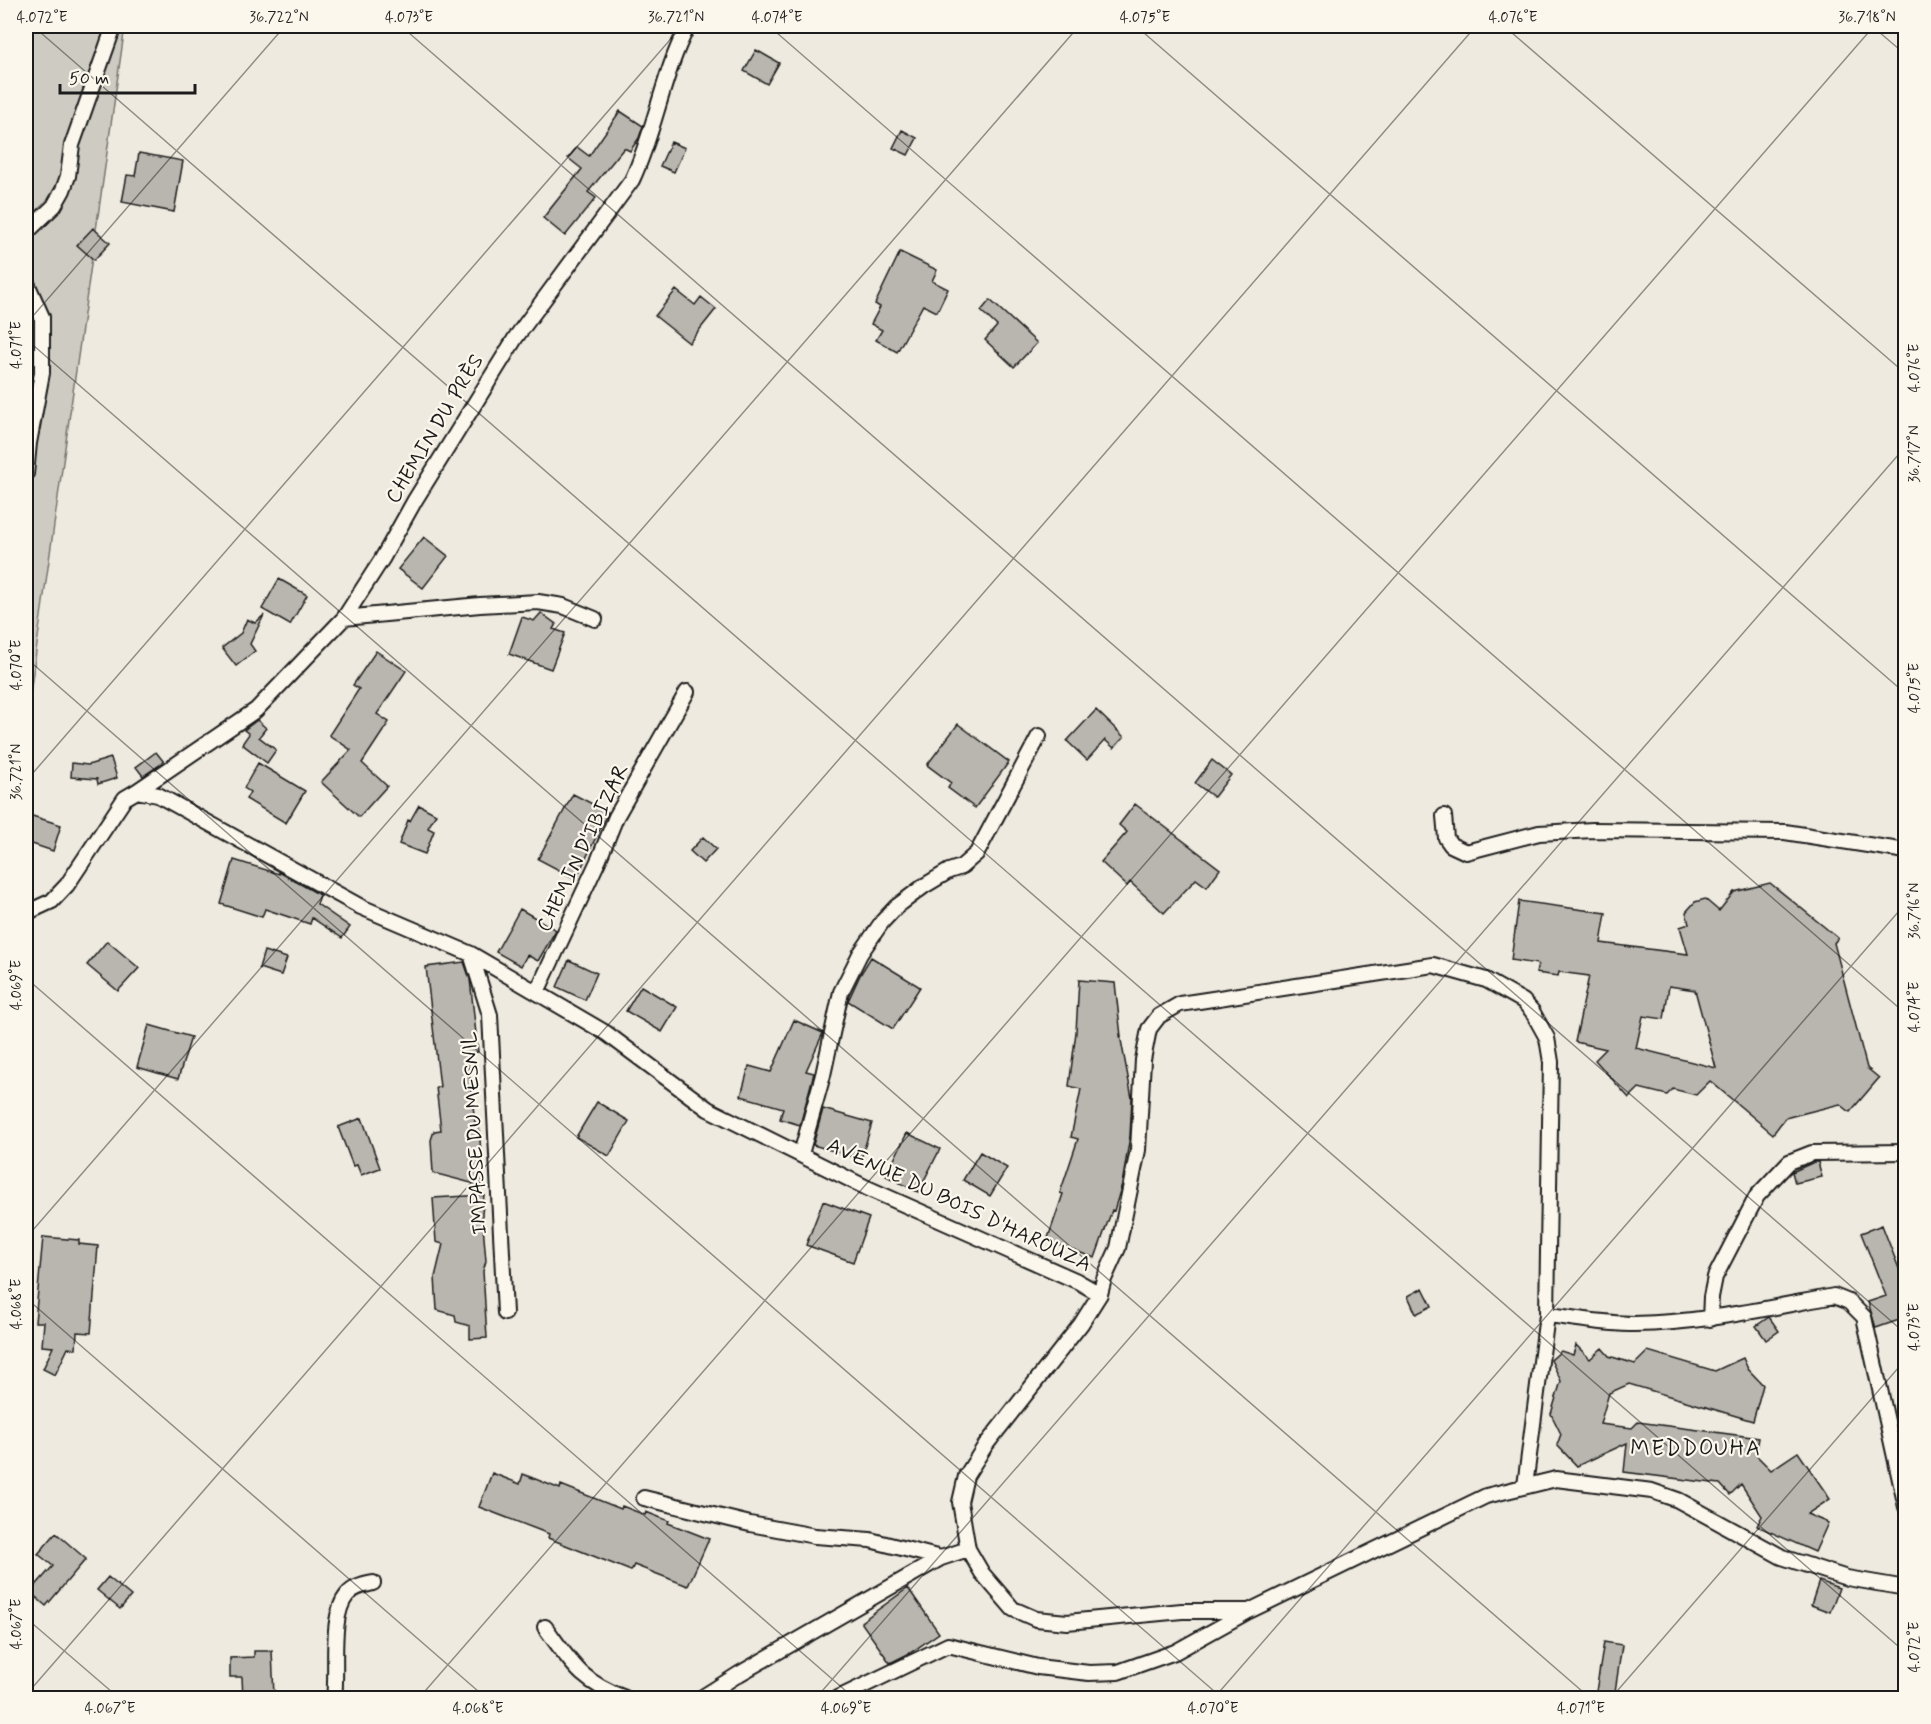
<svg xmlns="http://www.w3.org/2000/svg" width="1931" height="1724" font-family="Mynerve,sans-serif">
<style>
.green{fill:#ceccc2;stroke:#75746f;stroke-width:1.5}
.building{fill:#b9b6af;stroke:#1c1c1c;stroke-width:1.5;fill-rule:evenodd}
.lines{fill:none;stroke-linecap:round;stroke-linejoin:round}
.street-casing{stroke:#1c1c1c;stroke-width:18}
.street{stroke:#fbf7ec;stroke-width:14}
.ticks{fill:none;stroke:#1c1c1c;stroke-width:1.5;stroke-opacity:0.45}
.labels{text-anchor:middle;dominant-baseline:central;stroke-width:4.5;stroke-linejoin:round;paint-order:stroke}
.street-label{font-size:21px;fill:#1c1c1c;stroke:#fbf7ec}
.neighbourhood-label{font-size:22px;letter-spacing:1.5px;fill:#1c1c1c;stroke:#fbf7ec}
.neatline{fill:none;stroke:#1c1c1c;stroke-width:2}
.ticks-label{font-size:15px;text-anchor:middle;fill:#1c1c1c}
</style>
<rect width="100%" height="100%" fill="#eeeadf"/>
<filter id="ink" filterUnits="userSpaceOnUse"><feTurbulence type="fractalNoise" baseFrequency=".0167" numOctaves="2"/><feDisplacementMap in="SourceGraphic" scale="12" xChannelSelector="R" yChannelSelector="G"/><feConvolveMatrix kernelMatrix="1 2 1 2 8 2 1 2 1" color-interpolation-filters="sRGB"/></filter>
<g filter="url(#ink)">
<path class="green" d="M26 26H125L26 722Z"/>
<path class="building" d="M756 50 779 63 767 84 744 71Z
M620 111 643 126 639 138 630 151 624 148 588 192 596 198 565 236 543 218 582 169 568 158 577 147 589 156Z
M902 130 917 138 908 155 893 148Z
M671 142 685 148 674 172 660 166Z
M139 153 183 161 174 212 122 202 127 175 135 176Z
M93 228 110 243 94 260 77 245Z
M900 252 937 270 932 281 948 289 937 312 923 305 897 352 876 340 882 330 871 324 880 307 875 304Z
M676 290 695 305 701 297 716 309 689 343 655 316Z
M990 300 1037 343 1014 367 985 340 997 326 981 311Z
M424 537 448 556 423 588 398 569Z
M279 579 307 595 290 625 262 609Z
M541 613 556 624 553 629 565 633 551 669 509 654 522 617 534 621Z
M264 615 250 644 255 651 236 666 222 648 241 633 247 619 255 623Z
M376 651 406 671 377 714 389 722 362 763 387 786 359 817 321 782 351 750 329 735 359 689 353 685Z
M1096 710 1124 737 1114 748 1105 740 1087 760 1067 741Z
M257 720 266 728 259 737 276 750 267 763 242 744 249 734 244 730Z
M958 724 1009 762 975 808 948 788 951 783 927 765Z
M156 752 164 762 143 776 136 767Z
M111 758 117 778 98 784 97 779 71 777 72 763 88 765Z
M1212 760 1231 775 1214 797 1195 783Z
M258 763 305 791 286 823 246 799 250 792 244 788Z
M573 794 608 812 576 879 538 859Z
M1135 804 1220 869 1207 887 1196 879 1164 913 1130 882 1127 886 1101 862 1127 832 1119 825Z
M419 805 436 814 428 828 434 831 425 854 399 844 408 820 410 821Z
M26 814 61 825 53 851 26 842Z
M703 837 716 849 703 863 690 851Z
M234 860 279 874V872L320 895 317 904 350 927 342 938 312 918 310 924 265 909 262 917 221 904Z
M1770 883 1838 938 1834 943 1867 1068 1879 1078 1850 1112 1840 1104 1785 1118 1773 1134 1710 1081 1696 1095 1673 1089 1667 1095 1639 1088 1629 1098 1595 1060 1606 1049 1575 1042 1589 976 1559 972 1558 976 1536 973 1538 964 1511 960 1519 901 1606 913 1601 943 1688 954 1680 927 1689 924 1686 912 1695 902 1705 899 1719 911 1734 892ZM1669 986 1695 990 1716 1068 1636 1048 1643 1016 1664 1019Z
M520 909 556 930 538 961 527 955 521 966 496 952Z
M107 941 139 968 118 991 87 965Z
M264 951 287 958 281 975 259 968Z
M871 957 920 987 893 1029 848 1001 860 975Z
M569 960 597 973 585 1000 557 987Z
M464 962 470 979 478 1052 467 1054 475 1123 479 1124 483 1186 433 1173 431 1140 434 1131 441 1130 436 1087H440L426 967Z
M1079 980 1115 983 1121 1036 1120 1035 1132 1098 1130 1136 1122 1184 1114 1211 1112 1210 1095 1258 1047 1241 1063 1194 1060 1193 1078 1139 1071 1137 1081 1089 1069 1086 1076 1032Z
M641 986 677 1007 662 1032 626 1011Z
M794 1020 823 1033 806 1071 814 1073 800 1125 780 1119 783 1108 741 1096 749 1066 771 1072Z
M149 1025 191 1037 178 1079 137 1067Z
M597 1102 629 1121 609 1156 576 1137Z
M823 1109 872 1123 861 1159 813 1145Z
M362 1118 380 1168 361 1175 357 1165 353 1166 338 1127Z
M907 1133 940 1149 918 1192 886 1176Z
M980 1152 1007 1168 990 1196 963 1180Z
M1814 1162H1818L1822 1177 1795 1183 1792 1172Z
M484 1195 482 1214 486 1261 483 1271 487 1338 470 1339V1326L456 1322 455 1315 437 1310 435 1277 443 1244 436 1242 433 1198Z
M823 1201 869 1218 853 1262 806 1245Z
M1882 1225 1905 1284V1318L1876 1328 1868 1302 1886 1296 1861 1233Z
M43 1237 79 1240V1244L98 1246 91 1333 77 1332 76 1349 68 1348 55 1375 43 1369 53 1347 42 1346 44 1322H35Z
M1423 1288 1432 1306 1416 1314 1408 1296Z
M1769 1317 1779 1331 1766 1340 1756 1326Z
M1576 1345 1590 1359 1602 1348 1609 1356 1635 1364 1648 1351 1715 1371 1743 1358 1748 1369 1763 1385 1753 1421 1629 1384 1609 1393 1600 1424 1632 1428 1638 1422 1759 1438 1756 1455 1771 1470 1798 1452 1830 1499 1807 1514 1828 1523 1815 1552 1757 1526 1762 1516 1741 1484 1730 1495 1720 1484 1624 1472 1627 1443 1577 1466 1557 1445 1561 1434 1551 1414 1561 1381 1551 1360 1561 1351 1573 1355Z
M492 1473 520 1484 523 1474 560 1489 561 1485 621 1509 622 1506 645 1515 646 1512 669 1521 668 1523 709 1539 688 1586 634 1565 631 1571 548 1538 549 1534 479 1507Z
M56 1533 86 1559 46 1606 30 1592 53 1566 38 1554Z
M108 1577 131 1596 120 1609 97 1590Z
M1819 1581 1839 1588 1830 1612 1811 1605Z
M908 1588 939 1633 910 1653 890 1663 861 1622Z
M1604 1642 1622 1645 1614 1698H1595Z
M254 1651H272L274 1696 243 1698 242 1677H230V1658L254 1657Z"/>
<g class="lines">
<g class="street-casing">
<path id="street" d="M26 233 54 206 63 190 68 176 72 145 114 26
M26 281 42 317V373L29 443 26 474
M344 618 480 605 538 602 563 606 595 619
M137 791 256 710 344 618 382 559 415 500 516 337 632 180C655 132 663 72 688 26
M1444 816 1446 838 1451 845 1466 852 1539 833 1593 830 1785 832 1906 851
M26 913 52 901 67 885 125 798 137 791 158 795 361 907 471 954 606 1033 708 1109 867 1188 1077 1281 1100 1294 1081 1324 985 1446 966 1476 960 1502 968 1549 982 1573 1013 1609 1036 1619 1067 1622 1182 1611H1249L1486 1496 1556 1479 1652 1491 1678 1500 1782 1557 1847 1578 1906 1588
M471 954 490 1015 505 1313
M537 992 599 859 616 817 687 692
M801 1154 823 1075 841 992 860 954 882 922 896 907 924 886 949 871 961 867 977 853 1039 736
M1100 1294 1104 1279 1118 1248 1138 1150 1143 1060 1149 1029 1159 1016 1180 1004 1433 965 1486 980 1523 1001 1532 1011 1547 1038 1551 1062 1547 1315 1525 1486
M1547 1315C1575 1318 1605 1324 1634 1324 1702 1323 1768 1308 1834 1296L1849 1302 1864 1317 1906 1507
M1710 1319 1711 1297 1715 1277 1757 1196 1789 1162 1812 1153 1906 1152
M644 1498 750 1524 815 1536 870 1540 941 1558
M545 1627C572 1664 581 1682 625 1698
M334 1698C338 1671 329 1616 347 1595 353 1587 364 1585 373 1583
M701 1698 739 1674 941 1558 968 1549
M838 1698 948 1645 1038 1667 1089 1673 1118 1672 1175 1652 1247 1612"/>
</g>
<use href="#street" class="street"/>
</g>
</g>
<path class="ticks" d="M33 26 1906 1653M401 26 1906 1334M769 26 1906 1014M1136 26 1906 694M1504 26 1906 374M1872 26 1906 55M26 324 285 26M26 339 1590 1698M26 658 1222 1698M26 781 682 26M26 978 854 1698M26 1238 1079 26M26 1298 486 1698M26 1618 119 1698M26 1695 1476 26M419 1698 1874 26M816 1698 1906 446M1214 1698 1906 903M1611 1698 1906 1359"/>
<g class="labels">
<g class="street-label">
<text transform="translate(435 429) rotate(-59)">CHEMIN DU PRÈS</text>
<text transform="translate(583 848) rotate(-64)">CHEMIN D'IBIZAR</text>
<text transform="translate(475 1133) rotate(-93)">IMPASSE DU MESNIL</text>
<text transform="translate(959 1205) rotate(25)">AVENUE DU BOIS D'HAROUZA</text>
</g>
<g class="neighbourhood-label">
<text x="1696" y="1449">MEDDOUHA</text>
</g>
</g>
<rect width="1931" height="1724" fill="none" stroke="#fbf7ec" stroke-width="66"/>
<path d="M60 84v9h135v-9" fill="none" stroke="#1c1c1c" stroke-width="3"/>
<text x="69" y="84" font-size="18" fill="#1c1c1c" stroke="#fbf7ec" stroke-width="4.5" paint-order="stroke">50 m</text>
<rect x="33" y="33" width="1865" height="1658" class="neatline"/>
<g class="ticks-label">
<text x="42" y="22">4.072°E</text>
<text x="279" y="22">36.722°N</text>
<text x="409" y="22">4.073°E</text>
<text x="676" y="22">36.721°N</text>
<text x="777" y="22">4.074°E</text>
<text x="1145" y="22">4.075°E</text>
<text x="1513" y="22">4.076°E</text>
<text x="1867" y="22">36.718°N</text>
<text transform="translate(16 345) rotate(-90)" y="5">4.071°E</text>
<text transform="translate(1914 368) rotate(-90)" y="5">4.076°E</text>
<text transform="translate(1914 454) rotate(-90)" y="5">36.717°N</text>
<text transform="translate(16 665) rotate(-90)" y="5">4.070°E</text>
<text transform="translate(1914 688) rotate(-90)" y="5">4.075°E</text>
<text transform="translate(16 772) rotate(-90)" y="5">36.721°N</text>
<text transform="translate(1914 911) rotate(-90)" y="5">36.716°N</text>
<text transform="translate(16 985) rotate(-90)" y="5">4.069°E</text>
<text transform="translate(1914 1007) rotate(-90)" y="5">4.074°E</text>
<text transform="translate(16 1304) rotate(-90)" y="5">4.068°E</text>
<text transform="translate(1914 1327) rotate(-90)" y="5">4.073°E</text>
<text transform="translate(16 1624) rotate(-90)" y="5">4.067°E</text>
<text transform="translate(1914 1647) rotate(-90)" y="5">4.072°E</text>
<text x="110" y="1713">4.067°E</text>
<text x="478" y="1713">4.068°E</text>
<text x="846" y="1713">4.069°E</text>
<text x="1213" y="1713">4.070°E</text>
<text x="1581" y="1713">4.071°E</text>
</g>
</svg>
